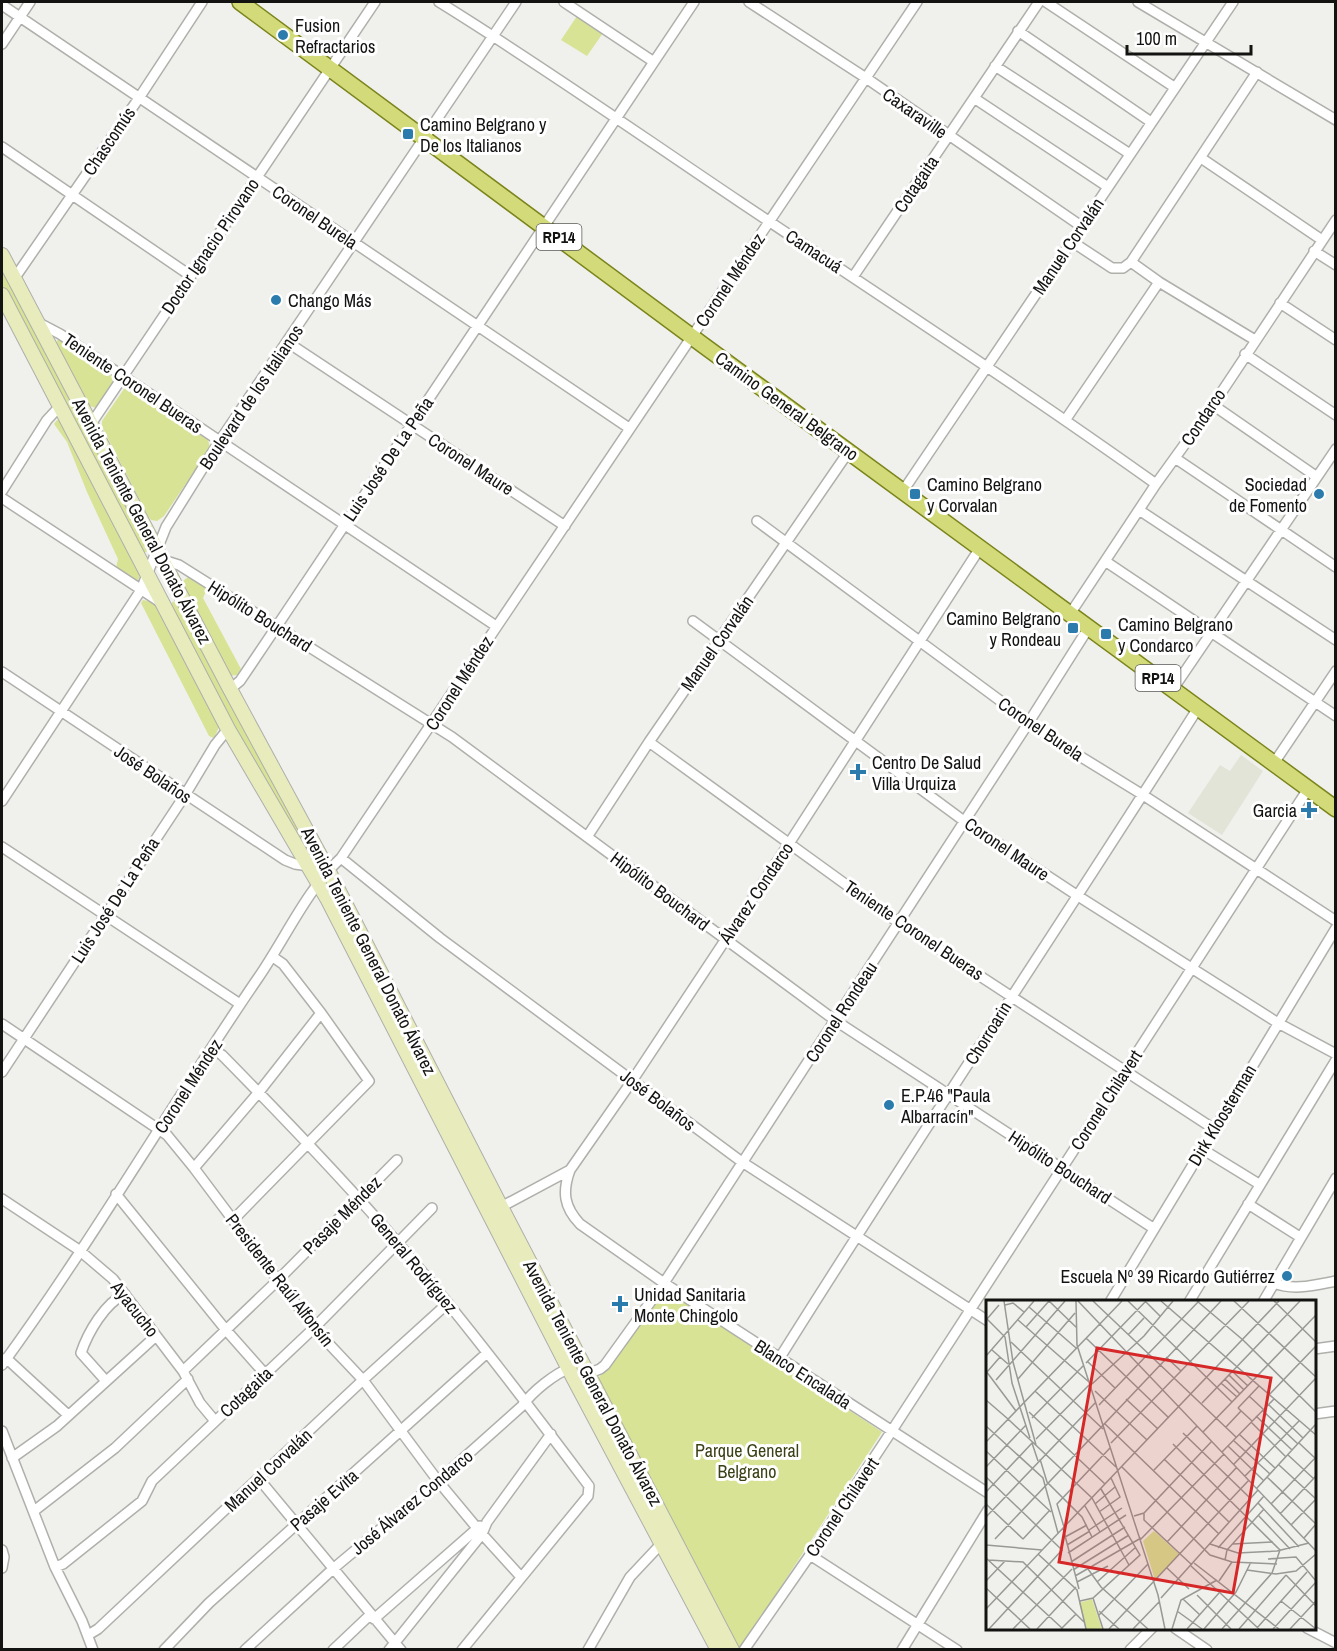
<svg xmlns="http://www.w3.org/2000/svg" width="1337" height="1651" font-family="'Archivo Narrow',sans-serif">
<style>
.built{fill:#e2e4d8}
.green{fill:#d8e395}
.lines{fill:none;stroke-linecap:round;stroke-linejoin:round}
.minor-casing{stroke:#afafab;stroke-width:12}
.secondary-casing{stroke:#afafab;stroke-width:16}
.primary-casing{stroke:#7c841c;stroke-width:18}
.minor{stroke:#fff;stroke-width:9}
.secondary{stroke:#e8ecbd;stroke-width:14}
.primary{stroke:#d2da7a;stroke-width:15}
.poi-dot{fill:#2b7cad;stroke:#fff;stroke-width:2}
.labels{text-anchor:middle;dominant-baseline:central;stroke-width:6;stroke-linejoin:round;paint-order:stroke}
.shield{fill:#fff;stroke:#5a5a58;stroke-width:1.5}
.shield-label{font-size:16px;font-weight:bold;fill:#131311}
.poi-label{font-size:18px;fill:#131311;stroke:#fff;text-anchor:start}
.street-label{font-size:18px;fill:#131311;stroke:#fff}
.park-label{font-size:18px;fill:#3b4016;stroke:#fff}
.inset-road{fill:none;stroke:#989894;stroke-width:1.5}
.view{fill:#d62828;fill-opacity:0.15;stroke:#d62828;stroke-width:3}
.inset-edge{fill:none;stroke:#131311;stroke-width:3}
</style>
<rect width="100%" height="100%" fill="#f0f1ec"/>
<path class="built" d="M1241 755 1263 771 1222 835 1188 813 1220 765 1230 771Z"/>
<path class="green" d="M577 16 603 33 587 56 561 40Z
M2 266 151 549 144 553 142 550 2 286Z
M59 338 113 374 115 383 96 408 90 406 55 344Z
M126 386 208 440 210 448 164 516 157 521 151 520 148 516 102 427V421Z
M57 420H61L140 570 139 579 136 581 116 568 118 559 87 492 67 442 54 424Z
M188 577 207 589 203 598 241 669 237 675 229 676 182 585 183 581Z
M143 600 156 603 220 725 214 738 209 736 141 603Z
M176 601 179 604 318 862H314L234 725 171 607 172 602Z
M666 1289 882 1432 740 1649H735L596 1381Z"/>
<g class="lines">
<g class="minor-casing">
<path id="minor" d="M439 2C541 65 640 135 740 202 879 295 1020 387 1156 484
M564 2 654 62
M749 2 866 78 1081 226
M1046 2 1174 87
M1138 2 1336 120
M2 5 629 428
M1018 31 1151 122
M2 44 30 2
M995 66 1130 154
M974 98 1108 187
M2 147 191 276
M1201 158 1322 240
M1071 241 1112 268H1123L1131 262 1159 282 1255 340
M1314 251 1336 265
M1131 262 1257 72
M853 277 1039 2
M14 279 139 98 202 2
M1280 303 1336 340
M39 323 60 334 496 626
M287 342 565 526
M1245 354 1336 415
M1213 405 1317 477
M1066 419 1159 282
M91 424 375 2
M1175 458 1336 567
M2 491 47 420 60 406
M903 491 1233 2
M2 498 160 602
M1139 510 1336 640
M757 521 1052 739 1143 795 1336 921
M163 560 179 565 452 737 836 1021 1153 1228
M1105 561 1336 716
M1070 614 1156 484 1213 405 1336 220
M693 621 964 821 1078 896 1278 1023 1336 1054
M2 672 285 860 295 864 309 866
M230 689 240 681 277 626 694 2
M1173 689 1336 449
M649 742 899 923 1214 1129
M1274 763 1336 671
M2 801 141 590 166 527 219 442 516 2
M587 837 649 742 849 451
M2 847 240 1004
M341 858 440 938 742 1162 988 1321
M2 1024 167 1135 194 1168 314 1328 363 1380 438 1481 482 1534 521 1577
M212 1049 222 1055C282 1116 341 1177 397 1242 464 1320 527 1403 589 1486L588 1496 462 1650
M2 1072 185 795 215 745 228 729
M1202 1149 1259 1184
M194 1168 259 1092 321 1013
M570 1170C562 1192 564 1207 580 1224L664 1283 988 1493
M116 1194 226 1330 265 1374
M2 1199 79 1250 113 1279 183 1371 200 1403 215 1421
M1248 1204 1300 1237
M501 1207 570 1170 632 1081 790 842 980 548
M233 1220 369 1081 321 1013 283 964 273 957
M1274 1283C1294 1291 1315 1285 1336 1281
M1110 1302 1336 928
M1189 1302 1336 1060
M1263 1302 1336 1178
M1314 1349 1336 1346
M6 1358 68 1415
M779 1359C916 1140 1060 926 1198 708
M2 1365C93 1240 171 1105 258 978 285 939 307 889 341 858L917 2
M183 1371 277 1281 397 1160
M574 1379 600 1369 605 1365 664 1283 1029 722 1089 627
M106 1381 81 1353C88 1332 105 1303 125 1294
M1314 1414 1336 1411
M2 1431 55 1567 82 1621 93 1650
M12 1458 57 1426 156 1336
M259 1479 401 1650
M34 1511 115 1448 188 1379
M2 1550 4 1557 2 1568
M810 1555 957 1650
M55 1567 63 1564 142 1501 152 1481 314 1328 432 1208
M374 1619 480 1526
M1175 1628 1207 1650
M1307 1628 1336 1643
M88 1635 98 1629 363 1380 448 1303
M164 1650 209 1603 487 1353
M245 1650 334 1568 438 1481 522 1406C533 1391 554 1374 572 1367
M333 1650 371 1614
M389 1650 482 1534 487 1522 551 1434
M588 1650 630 1577 661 1544
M744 1650 810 1555 891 1432 1308 789
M902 1650 988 1510
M1130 1650 1152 1628"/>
</g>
<g class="secondary-casing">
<path id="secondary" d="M2 255 230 689 328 870 501 1207 732 1650
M2 295 228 729 328 900 574 1379 718 1650"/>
</g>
<g class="primary-casing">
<path id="primary" d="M240 2 703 345 1336 809"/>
</g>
<use href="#minor" class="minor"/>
<use href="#secondary" class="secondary"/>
<use href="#primary" class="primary"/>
</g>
<g class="poi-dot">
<circle cx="283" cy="35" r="6"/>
<rect x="402" y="128" width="12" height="12" rx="3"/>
<circle cx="276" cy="300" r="6"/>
<rect x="909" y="488" width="12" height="12" rx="3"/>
<circle cx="1319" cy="494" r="6"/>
<rect x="1067" y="622" width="12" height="12" rx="3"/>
<rect x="1100" y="628" width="12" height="12" rx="3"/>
<path d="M855 763h6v6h6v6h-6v6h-6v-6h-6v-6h6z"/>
<path d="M1306 801h6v6h6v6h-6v6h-6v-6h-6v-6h6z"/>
<circle cx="889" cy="1105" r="6"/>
<circle cx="1287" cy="1276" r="6"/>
<path d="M617 1295h6v6h6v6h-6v6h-6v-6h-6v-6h6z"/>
</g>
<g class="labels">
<g class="shield">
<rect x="536.5" y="224" width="45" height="26" rx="4.5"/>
<rect x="1135.5" y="665" width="45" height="26" rx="4.5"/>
</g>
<g class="shield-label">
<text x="559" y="237">RP14</text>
<text x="1158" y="678">RP14</text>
</g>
<g class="poi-label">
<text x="295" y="25">Fusion<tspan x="295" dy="21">Refractarios</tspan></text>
<text x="420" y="124">Camino Belgrano y<tspan x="420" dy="21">De los Italianos</tspan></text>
<text x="288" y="300">Chango Más</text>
<text x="927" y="484">Camino Belgrano<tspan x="927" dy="21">y Corvalan</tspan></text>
<text x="1307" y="484" text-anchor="end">Sociedad<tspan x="1307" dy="21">de Fomento</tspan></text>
<text x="1061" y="618" text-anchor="end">Camino Belgrano<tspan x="1061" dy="21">y Rondeau</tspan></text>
<text x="1118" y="624">Camino Belgrano<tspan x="1118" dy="21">y Condarco</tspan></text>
<text x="872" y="762">Centro De Salud<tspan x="872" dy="21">Villa Urquiza</tspan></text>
<text x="1297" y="810" text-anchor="end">Garcia</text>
<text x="901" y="1095">E.P.46 "Paula<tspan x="901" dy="21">Albarracín"</tspan></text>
<text x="1275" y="1276" text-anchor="end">Escuela Nº 39 Ricardo Gutiérrez</text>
<text x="634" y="1294">Unidad Sanitaria<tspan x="634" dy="21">Monte Chingolo</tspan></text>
</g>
<g class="street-label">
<text transform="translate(915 113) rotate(35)">Caxaraville</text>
<text transform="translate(109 141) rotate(-56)">Chascomús</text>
<text transform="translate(916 184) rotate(-56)">Cotagaita</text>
<text transform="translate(315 217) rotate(34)">Coronel Burela</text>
<text transform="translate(210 246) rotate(-56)">Doctor Ignacio Pirovano</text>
<text transform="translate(1068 246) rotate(-56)">Manuel Corvalán</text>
<text transform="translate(814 251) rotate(33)">Camacuá</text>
<text transform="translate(730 280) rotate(-56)">Coronel Méndez</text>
<text transform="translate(133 383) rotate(34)">Teniente Coronel Bueras</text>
<text transform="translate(251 397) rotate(-56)">Boulevard de los Italianos</text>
<text transform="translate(787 406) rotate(36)">Camino General Belgrano</text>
<text transform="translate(1203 417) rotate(-56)">Condarco</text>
<text transform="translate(388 459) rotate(-56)">Luis José De La Peña</text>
<text transform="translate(471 464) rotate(33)">Coronel Maure</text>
<text transform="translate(142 521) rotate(62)">Avenida Teniente General Donato Álvarez</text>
<text transform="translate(260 616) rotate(32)">Hipólito Bouchard</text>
<text transform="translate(717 643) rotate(-55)">Manuel Corvalán</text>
<text transform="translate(459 683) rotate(-57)">Coronel Méndez</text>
<text transform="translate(1041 729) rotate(34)">Coronel Burela</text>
<text transform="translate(153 774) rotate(34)">José Bolaños</text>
<text transform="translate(1007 849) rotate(34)">Coronel Maure</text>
<text transform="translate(660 891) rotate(37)">Hipólito Bouchard</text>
<text transform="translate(756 893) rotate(-56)">Álvarez Condarco</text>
<text transform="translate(115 900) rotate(-57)">Luis José De La Peña</text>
<text transform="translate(914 930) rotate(34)">Teniente Coronel Bueras</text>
<text transform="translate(369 951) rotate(63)">Avenida Teniente General Donato Álvarez</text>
<text transform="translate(841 1012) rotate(-57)">Coronel Rondeau</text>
<text transform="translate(988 1033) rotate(-58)">Chorroarin</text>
<text transform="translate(188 1086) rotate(-57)">Coronel Méndez</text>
<text transform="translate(658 1100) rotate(37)">José Bolaños</text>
<text transform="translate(1106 1100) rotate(-57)">Coronel Chilavert</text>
<text transform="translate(1222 1115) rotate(-59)">Dirk Kloosterman</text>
<text transform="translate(1060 1167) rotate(33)">Hipólito Bouchard</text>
<text transform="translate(342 1215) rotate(-45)">Pasaje Méndez</text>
<text transform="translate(414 1263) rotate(50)">General Rodríguez</text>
<text transform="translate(280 1280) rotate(52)">Presidente Raúl Alfonsín</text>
<text transform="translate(135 1309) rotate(52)">Ayacucho</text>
<text transform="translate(803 1374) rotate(33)">Blanco Encalada</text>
<text transform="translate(593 1383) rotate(62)">Avenida Teniente General Donato Álvarez</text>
<text transform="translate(246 1392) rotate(-43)">Cotagaita</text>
<text transform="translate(268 1470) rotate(-43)">Manuel Corvalán</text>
<text transform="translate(324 1500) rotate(-41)">Pasaje Evita</text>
<text transform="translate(412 1502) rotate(-40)">José Álvarez Condarco</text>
<text transform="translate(842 1507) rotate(-56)">Coronel Chilavert</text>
</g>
<g class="park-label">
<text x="747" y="1450">Parque General<tspan x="747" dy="21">Belgrano</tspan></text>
</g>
</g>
<g transform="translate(986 1300)">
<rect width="330" height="330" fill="#f0f1ec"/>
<path d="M168 231 193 254 169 280 157 241ZM106 299 116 329H100L93 303Z" fill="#d8e395"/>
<path class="inset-road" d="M18 1 27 62 50 145M63 1 91 28M90 1 91 45 172 295 179 329M92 1 330 251M107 1 250 137M142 1 246 102M159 1 174 16M175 1 330 135M211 1 257 40 330 112M248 1 330 77M288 1 330 42M19 5 27 3 38 12M43 7 90 48M0 18 19 37 26 83 44 138M1 19 13 5M32 20 103 82M40 27 63 1M142 35 158 18M100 38 183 118M25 42 117 129M6 50 22 64M0 56 48 1M180 57 195 71M102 62 129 88M100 63 160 1M0 71 30 111M246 71 262 86M1 72 14 57M243 75 258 90M32 79 89 13M239 79 254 94M10 80 79 1M235 83 251 97M106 84 158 36 187 1M49 91 130 167M109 91 161 140M283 95 330 46M263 96 277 109M140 99 172 129M0 100 22 119M216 103 314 1M282 104 317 138M113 105 213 1M252 108 273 86M252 108 266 121M276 110 312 144M43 112 119 184M270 116 306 150M46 118 98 65M22 119 106 198 143 265M265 122 300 157M119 124 233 234M0 126 57 178 72 233M240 127 255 111M217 132 330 15M197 133 264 198M253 134 289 168M50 139 104 84M247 140 284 174M0 142 136 1M46 143 52 161M125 143 263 1M313 143 330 159M187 144 294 250 286 273 236 329M242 146 278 181M0 151 65 212M236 152 288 99M302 155 328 179M54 159 61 182 96 217 106 237M178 159 243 222M248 164 330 78M293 165 330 199 305 225M0 167 40 125M136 167 224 255 246 262 291 264M168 170 211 126M259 176 313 121M0 177 76 250 3 329M281 177 330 224M271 188 330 124M0 192 47 142M272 203 313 247M0 204 37 239M109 204 129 187M285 204 330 157M99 206 114 232M113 212 134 197 125 178M158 213V220L206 265M294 214 330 176M272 215 304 249M148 216 158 213 226 141M0 217 110 102M78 227 71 204 124 148M77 228 93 289M103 230 136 208M79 237 101 225M318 238 330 224M9 239 235 1M37 239 64 210M154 240 238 154M181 242 251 167M224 244 252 253 291 251 323 243M247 244 287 242M0 245 56 250M81 245 104 231M232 248 278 196M82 253 140 215M52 254 91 290 100 329M0 258 77 329M282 259 310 257 330 281M2 260 37 262 98 322M239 260 241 250 278 209M85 262 139 227M208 263 293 329M205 266 273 329M181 268 203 289M102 269 115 287 162 329M87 270 143 235M261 270 290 274 310 271 330 254M300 275 330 306M89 276 155 238M0 281 19 261M233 281 246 262M91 282 122 266M111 282 150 247M0 288 44 329M211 295 245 329M107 298 117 329M175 298 272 190M197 299 214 315M94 301 107 298 154 255 115 189M295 301 330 329M0 309 293 1M113 311 133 329M191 311 216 329M113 315 162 264M271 328 321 272M27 329 86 269M51 329 90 287M75 329 90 314M123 329 263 180M147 329 174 301M186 329 195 300 231 280M201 329 233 293M218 329 250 292 265 262M253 329 300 275M287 329 330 282M304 329 330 301"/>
<path class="view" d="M111 48 285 78 247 293 73 262Z"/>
<rect width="330" height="330" class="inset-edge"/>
</g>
<rect width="1337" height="1651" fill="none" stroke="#131311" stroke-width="6"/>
<path d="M1127 45v9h124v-9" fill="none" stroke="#131311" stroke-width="3"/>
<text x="1136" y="45" font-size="18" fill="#131311" stroke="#ffffff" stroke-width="4.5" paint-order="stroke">100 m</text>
</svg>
